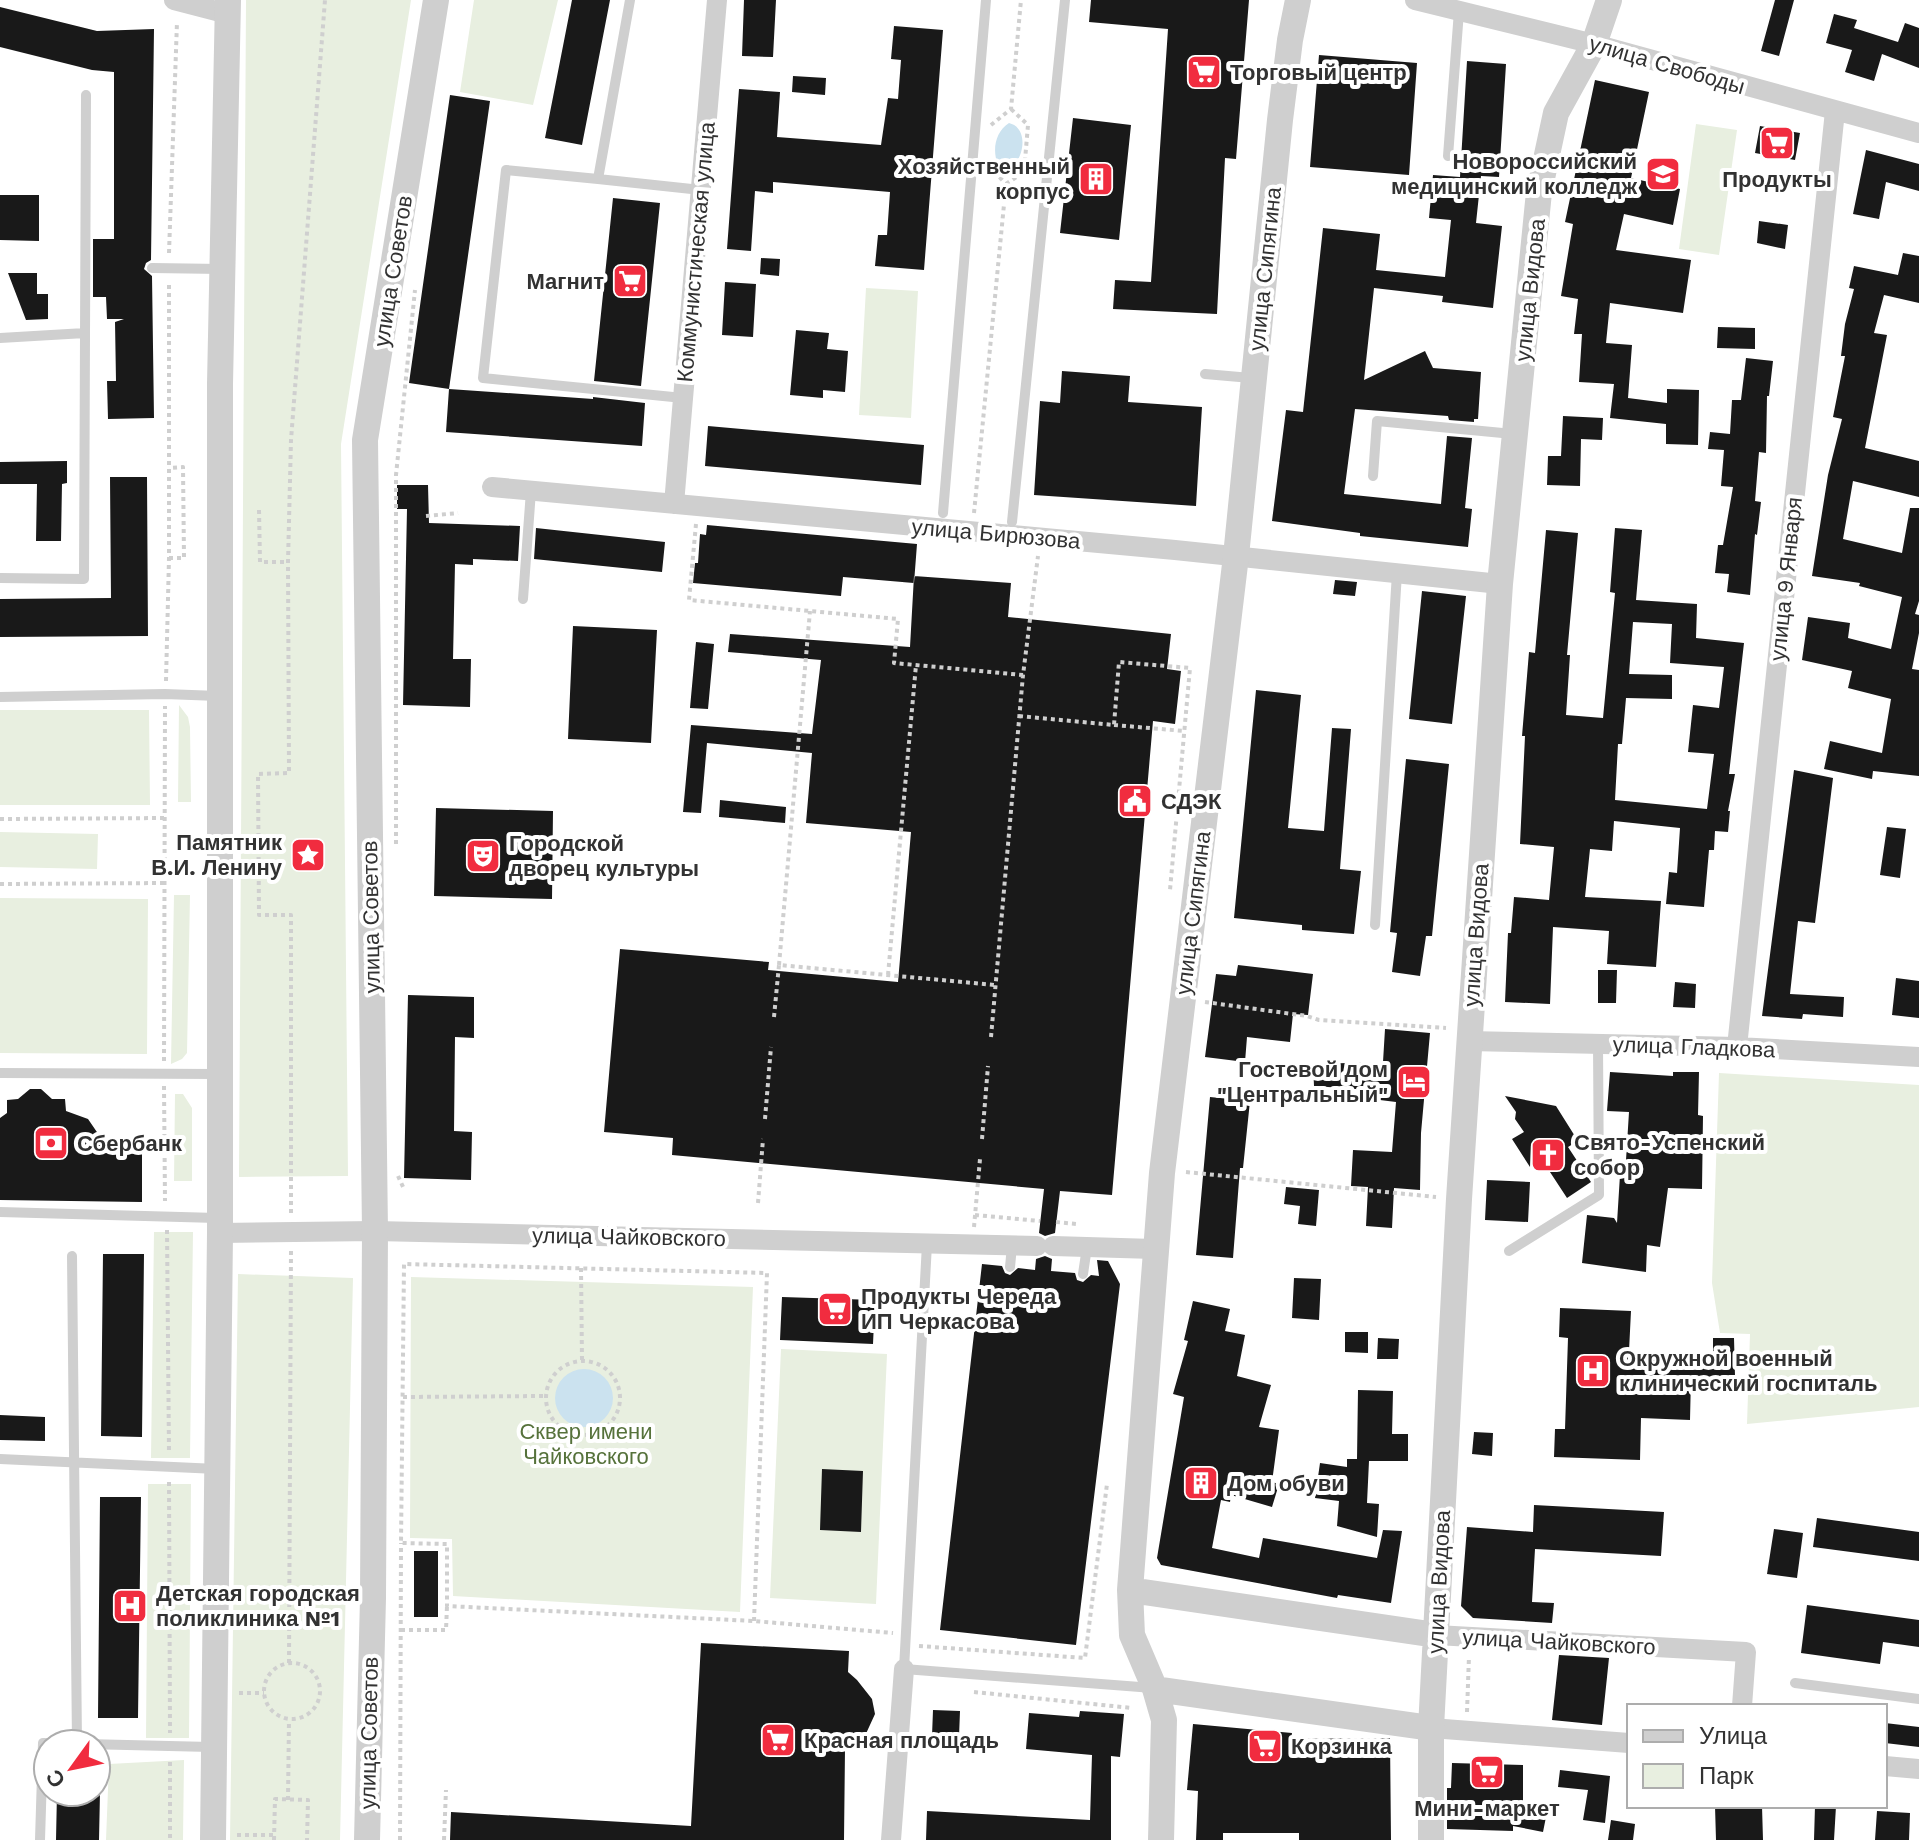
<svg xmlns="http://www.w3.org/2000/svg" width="1919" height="1840" font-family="'Work Sans',sans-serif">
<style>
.green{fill:#e8efe0}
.water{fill:#cbe2ef}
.building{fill:#191919;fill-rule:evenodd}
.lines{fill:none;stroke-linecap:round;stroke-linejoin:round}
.path{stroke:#cfcfcf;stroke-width:4;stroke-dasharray:4 4;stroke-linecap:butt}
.service{stroke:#cfcfcf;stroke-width:10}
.minor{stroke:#cfcfcf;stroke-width:20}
.tertiary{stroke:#cfcfcf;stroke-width:26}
.labels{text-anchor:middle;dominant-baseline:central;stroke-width:8;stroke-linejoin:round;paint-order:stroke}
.street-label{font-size:22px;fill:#323232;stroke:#fff}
.poi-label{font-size:22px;font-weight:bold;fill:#323232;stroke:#fff;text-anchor:start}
.park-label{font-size:22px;fill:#56723b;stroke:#fff}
</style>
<rect width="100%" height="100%" fill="#fff"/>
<path class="green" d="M246 0H411L341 444 348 1176 239 1177Z
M474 0H558L533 105 460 92Z
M1696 124 1737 130 1719 255 1679 249Z
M866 288 918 291 911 418 859 415Z
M179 705 188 717 190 727 191 802H178Z
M0 710H149L150 805H0Z
M0 832 98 834 97 869 0 867Z
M174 895H190L187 1053 182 1059 171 1064Z
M0 898 148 899 147 1054 0 1053Z
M1719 1073 1919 1085V1407L1747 1424 1750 1334 1720 1333 1712 1283Z
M175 1094H183L192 1108V1181H174Z
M154 1232H193L190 1458H151Z
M238 1274 353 1278 340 1840H230Z
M411 1277 753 1287 740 1612 453 1596 452 1539 410 1538Z
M781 1349 887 1354 876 1604 770 1598Z
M148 1484H191L189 1738H146Z
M184 1760 183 1840H106L109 1764Z"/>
<path class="water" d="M1009 123C1030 128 1024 162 1008 170L998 165C992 150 995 132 1009 123Z
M555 1398a29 29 0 1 1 58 0a29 29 0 1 1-58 0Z"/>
<path class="building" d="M572 0H610L582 145 545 138Z
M744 0H776L773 57 742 56Z
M1091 0H1249L1236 159 1225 158 1217 314 1113 309 1115 280 1151 282 1168 29 1089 22Z
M1775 0H1794L1779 56 1761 51Z
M0 7 97 31 154 29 151 260 146 263 144 269 152 276 154 418 108 419 107 381H116L115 322 124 319H107L106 297H93V239H114V72L92 70 0 47Z
M1834 14 1857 20 1854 28 1898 42 1905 23 1919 28V68L1882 54 1874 81 1845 72 1852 50 1826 43Z
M894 26 943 30 924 270 875 266 878 235H887L890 192 773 182V193L755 191 751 251 727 249 739 89 780 92 777 137 881 145 888 98 898 99 901 60 891 59Z
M1319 55 1417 63 1409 175 1310 167Z
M1467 61 1506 64 1499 177 1481 176 1476 223 1502 226 1493 308 1442 302 1443 296 1374 288 1364 380 1425 351 1433 368 1481 372 1478 419H1474V422L1449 420 1448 416 1355 409 1344 494 1441 504 1447 436 1472 438 1465 508 1472 509 1468 547 1360 536V533L1272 521 1286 410 1303 412 1323 228 1380 234 1376 270 1445 277 1451 220 1429 218 1433 175 1460 177Z
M793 76 826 78 825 95 792 92Z
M1595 80 1649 92 1631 178 1680 189 1673 225 1624 214 1616 250 1691 260 1683 313 1610 303 1606 343 1632 345 1628 398 1667 403V389L1699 390 1698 445 1666 444V424L1610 418 1614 384 1579 382 1582 334H1574L1578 299 1561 296 1573 224 1565 222Z
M450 95 490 101 449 389 409 383Z
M1073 118 1131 125 1119 240 1060 233Z
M1760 126 1800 133 1795 160 1755 153Z
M1866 150 1919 164V191L1886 182 1879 219 1853 214Z
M0 195H39V241L0 240Z
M613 198 660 203 641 386 594 381Z
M1759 221 1788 225 1785 249 1757 243Z
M1903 253 1919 256V303L1884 295 1874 333 1887 335 1865 448 1919 461V497L1853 481 1843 539 1902 553 1910 508H1919V601L1915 614 1919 615V633L1912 669 1919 670V776L1873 771 1872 779 1824 769 1830 741 1882 753 1891 699 1848 688 1852 671 1802 660 1808 617 1850 623 1848 638 1891 649 1902 597 1859 586 1860 583 1812 576 1828 475 1842 419 1833 417 1845 356H1841L1845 324 1854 289 1849 288 1854 266 1898 275Z
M761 258 780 259 779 276 760 274Z
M8 273H37V294H48V319L26 320Z
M725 282 756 284 753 337 722 335Z
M1718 327 1755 328V349L1717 348Z
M796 330 829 333 827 349 848 351 845 392 823 390V398L790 395Z
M1746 358 1773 361 1769 396H1767L1766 453 1759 452 1755 501 1761 502 1757 535 1755 534 1750 595 1727 592 1729 574 1715 573 1718 545H1723L1733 487 1721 486 1724 450 1708 449 1710 432 1730 434 1732 400H1741Z
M1062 371 1130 376 1128 402 1202 407 1196 506 1034 495 1040 401 1060 403Z
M449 389 593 399V397L645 403 642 446 446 432Z
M1563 416 1603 418 1602 440 1581 439 1580 486 1547 485 1548 456H1561Z
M708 426 924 445 921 485 705 466Z
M67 461V483L62 484 61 541H36L37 484H0V462Z
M110 477H147L148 636 0 637V599L111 598Z
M397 485H428L429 523 520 526 518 561 473 559V565L455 564 453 659H471L470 707 403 705 407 509H397Z
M707 525 917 544 914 583 843 577 841 596 693 583 695 563H698L700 534 706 535Z
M536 528 665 542 662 572 534 559Z
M1615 528 1642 530 1636 600 1697 604 1696 638 1744 643 1729 774H1735L1728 811H1730L1728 832 1715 831 1714 850H1709L1704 907 1666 904 1669 872 1677 873 1680 828 1614 821 1612 851 1590 849 1585 897 1661 901 1656 967 1607 964 1609 931 1553 927 1550 1004 1505 1002 1508 933H1511L1514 897 1549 900 1554 847 1520 844 1525 736H1522L1529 652 1535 653 1546 530 1578 533 1567 655H1570L1566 715 1603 718 1615 593 1610 592ZM1633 622 1672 624 1670 663 1724 667 1719 708 1693 705 1688 752 1714 754 1707 809 1615 800 1618 744H1622L1626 698 1672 699V675L1629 674Z
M914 576 1011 583 1008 617 1171 634 1167 669 1181 671 1175 724 1153 721 1112 1195 1060 1191 1055 1233 1045 1236 1039 1233 1044 1189 672 1155 673 1138 604 1132 620 949 769 962 768 970 898 982 911 832 806 823 812 753 707 743 701 813 683 812 691 725 812 734 821 660 728 652 730 634 910 647Z
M1335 580 1357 582 1355 596 1333 594Z
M1422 591 1466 596 1452 724 1409 719Z
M573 626 657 630 651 743 568 739Z
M696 642 714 644 708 709 690 708Z
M1256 690 1301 695 1288 828 1324 831 1332 728 1351 729 1340 869 1361 871 1354 934 1302 930V925L1234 918Z
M1406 759 1449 764 1432 936H1426L1420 976 1392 972 1397 933 1390 932Z
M1794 770 1833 778 1815 923 1798 921 1790 994 1844 997 1843 1017 1803 1014 1802 1019 1762 1016Z
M720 800 786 807 785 823 719 817Z
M436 808 553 811 552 899 434 896Z
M1887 827 1906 829 1900 878 1880 875Z
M1238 965 1313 974 1308 1015 1293 1014 1290 1042 1247 1037 1245 1062 1205 1057 1216 974 1236 976Z
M1598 970H1617L1616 1003H1598Z
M1896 978 1919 981V1018L1892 1015Z
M1675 982 1696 984 1695 1008 1673 1007Z
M408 995 474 997V1038L455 1037 454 1131 472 1132 471 1180 404 1178Z
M1385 1029 1430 1033 1421 1133 1420 1190 1394 1188 1392 1228 1366 1226 1368 1187 1351 1186 1353 1150 1392 1152 1396 1102 1356 1097V1089L1314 1086 1313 1064 1383 1062Z
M1610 1072 1673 1076V1072H1699L1698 1115 1703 1116 1702 1189 1668 1188 1660 1247 1647 1245 1646 1272 1582 1263 1587 1215 1614 1218 1617 1223 1620 1175 1625 1176 1629 1112 1607 1111Z
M30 1089H41L52 1099H65L66 1111 88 1119 101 1138 103 1153 142 1154V1202L0 1200V1118L7 1113V1100L18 1099Z
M1505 1096 1556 1106 1578 1141 1568 1147 1591 1182 1567 1198 1531 1143 1530 1167 1512 1139 1524 1132 1515 1119 1516 1112Z
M1210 1097 1250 1101 1243 1168H1240L1233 1258 1196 1255Z
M1487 1180 1530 1182 1528 1222 1485 1220Z
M1286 1187 1319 1190 1316 1226 1298 1224 1300 1206 1284 1204Z
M103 1254H144L142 1437 101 1436Z
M1045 1256 1052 1259 1051 1271 1075 1273 1077 1280 1083 1282 1091 1275 1099 1276 1097 1260 1108 1261 1120 1284 1076 1645 940 1630 982 1264 1002 1266 1005 1273 1010 1275 1018 1268 1035 1270 1036 1259Z
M1294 1278 1321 1279 1319 1320 1292 1318Z
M782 1297 875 1300 873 1344 780 1340Z
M1193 1301 1230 1309 1225 1331 1245 1335 1237 1376 1271 1385 1259 1427 1279 1430 1272 1482 1279 1484 1272 1507 1231 1495 1230 1502 1221 1500 1212 1548 1259 1558 1263 1538 1377 1558 1383 1530 1402 1531 1391 1603 1338 1595 1337 1598 1161 1565 1157 1558 1184 1397 1173 1394 1188 1341 1184 1340Z
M1560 1308 1631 1311 1629 1351 1713 1355V1338H1734L1735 1376 1691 1377 1690 1420 1641 1418 1640 1460 1554 1457 1555 1429H1565L1568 1338 1559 1337Z
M1345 1332H1368V1353L1345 1352Z
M1378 1338 1399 1339 1398 1359H1377Z
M1358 1390 1393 1391 1392 1434H1408V1461H1369L1367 1503 1379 1504 1377 1537 1337 1526 1339 1501 1315 1498 1320 1463 1347 1467V1459H1357Z
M0 1415 45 1417V1441L0 1440Z
M1474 1432 1493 1433 1492 1456 1472 1454Z
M822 1469 863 1471 861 1532 820 1530Z
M100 1497H141L138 1718H98Z
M1534 1505 1664 1512 1661 1556 1535 1549 1532 1602 1554 1603 1552 1623 1473 1618 1461 1606 1467 1527 1533 1532Z
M1817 1518 1919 1532V1561L1813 1547Z
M1774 1529 1803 1533 1797 1578 1767 1574Z
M414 1551H438V1617H414Z
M1807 1605 1919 1620V1647L1883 1642 1880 1664 1801 1653Z
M701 1643 849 1651 848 1672 857 1680 872 1699 875 1714 864 1738 845 1749 844 1840H450L451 1812 691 1826Z
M1559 1655 1609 1658 1602 1725 1552 1720Z
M933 1710 960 1711 959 1737 932 1736Z
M1080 1711 1124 1714 1120 1757 1111 1756V1840H926L927 1811 1090 1820 1092 1755 1026 1749 1029 1713 1079 1717Z
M1885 1723 1919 1727V1747L1885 1743Z
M1193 1724 1292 1733 1291 1739 1390 1738 1391 1840H1299V1833H1223V1840H1196L1198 1791 1187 1790Z
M1452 1763 1523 1765V1807L1547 1812 1543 1832 1513 1826V1831L1447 1829V1788H1451Z
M1560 1770 1610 1776 1605 1823 1583 1820 1588 1790 1558 1787Z
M57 1792H100L99 1840H56Z
M1715 1806H1762L1763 1840H1716Z
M1815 1806H1836L1834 1840H1814Z
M1877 1811 1910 1813 1909 1840H1875Z
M1611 1820 1635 1824 1633 1840H1608Z"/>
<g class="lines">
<path class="path" d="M991 125 1011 109 1021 0
M1006 184 1024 172 1028 125 1011 109
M169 253 177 22
M259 510 260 562H288
M974 513 1006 184 989 166V162
M426 516 458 513
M696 524 689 600 898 619 894 663 1023 675
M169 558H184L183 467 169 468
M166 681 169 558V282
M1019 716 1114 725 1119 662 1190 668 1170 890
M1114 725 1184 731
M0 819 165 818
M396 844V475L415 290
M0 884 165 883
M779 965 810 611
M888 975 916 665
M1205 1002 1307 1016 1319 1020 1446 1028
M774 1017 779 965 995 985
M991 1037 1023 675 1038 556
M164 1061 165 706
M164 1086 165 1201
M765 1119 771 1047
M982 1139 988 1066
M1186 1172 1436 1197
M398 1176 404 1189
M758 1203 763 1139
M291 1213V915H259L258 774 289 773 288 562 291 440 325 0
M975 1215 1040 1221
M1056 1222 1077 1224
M974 1227 980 1159
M167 1230 169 1453
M581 1268 582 1360
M546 1398a37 37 0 1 1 74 0a37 37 0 1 1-74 0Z
M403 1397 544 1396
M169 1482 170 1733
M754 1621 767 1273 404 1264 401 1543 447 1544V1606L754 1621 893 1633
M401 1630H446L447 1606
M919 1646 1085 1658 1107 1484
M289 1663 291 1250
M264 1691a28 28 0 1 1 56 0a28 28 0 1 1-56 0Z
M974 1692 1132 1708
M239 1693H264
M1467 1712 1469 1656
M170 1762V1840
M288 1800 289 1720
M237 1835H274
M274 1840 275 1799 308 1800 307 1840
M400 1840 401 1543
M444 1840 446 1790"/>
<path class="service" d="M630 0 598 179 701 190
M1448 156 1459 11
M598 179 506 170 483 378 683 398
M152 268 222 269
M0 338 85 333
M1205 374 1251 378
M1373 476 1377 421 1513 434
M943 513 986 0
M1012 522 1065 0
M0 578 84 579 86 95
M523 599 531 491
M0 697 165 694 218 696
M1375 925 1397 573
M0 1073 218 1074
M0 1212 217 1218
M927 1244 904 1669 1153 1688
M1509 1251 1599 1195 1598 1044
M72 1256 77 1744
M1010 1267 1012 1246
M1083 1274 1087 1247
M0 1459 217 1469
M1795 1683 1919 1699
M40 1840 43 1743 211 1747"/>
<path class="minor" d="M174 0 228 14
M1415 0 1594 44 1919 133
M492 487 1175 550 1500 584
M674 504 717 0
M1468 1041 1737 1047 1919 1057
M1737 1047 1835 111
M220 1233 375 1231 1037 1246
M1053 1246 1154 1249
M1436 1635 1746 1652 1742 1706
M1431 1728 1629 1743
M1885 1766 1919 1769
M891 1840 904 1669"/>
<path class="tertiary" d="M1130 1590 1436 1635
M1155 1689 1431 1728
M213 1840 220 1233V384L228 0
M367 1840 373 1598 375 1231 365 440 436 0
M1161 1840 1164 1720 1155 1689 1132 1635 1130 1590 1162 1173 1236 556 1280 120 1290 40 1298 0
M1431 1840V1728L1459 1199 1500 584 1539 192 1556 113 1594 44 1609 0"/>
</g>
<defs>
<g id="supermarket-square" transform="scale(1.8)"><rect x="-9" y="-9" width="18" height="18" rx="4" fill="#f12c3f" stroke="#fff"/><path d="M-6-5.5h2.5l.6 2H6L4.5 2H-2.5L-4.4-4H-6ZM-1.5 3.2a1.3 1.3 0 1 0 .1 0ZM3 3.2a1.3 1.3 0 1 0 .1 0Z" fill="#fff"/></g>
<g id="university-square" transform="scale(1.8)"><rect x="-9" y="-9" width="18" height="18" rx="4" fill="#f12c3f" stroke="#fff"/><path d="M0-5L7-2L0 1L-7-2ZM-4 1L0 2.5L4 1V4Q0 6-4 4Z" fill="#fff"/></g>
<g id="building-square" transform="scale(1.8)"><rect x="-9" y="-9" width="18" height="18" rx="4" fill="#f12c3f" stroke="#fff"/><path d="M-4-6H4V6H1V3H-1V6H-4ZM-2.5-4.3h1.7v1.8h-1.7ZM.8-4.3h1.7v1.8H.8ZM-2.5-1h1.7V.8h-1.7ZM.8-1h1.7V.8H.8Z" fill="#fff"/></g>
<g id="civic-square" transform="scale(1.8)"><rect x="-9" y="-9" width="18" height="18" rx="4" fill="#f12c3f" stroke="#fff"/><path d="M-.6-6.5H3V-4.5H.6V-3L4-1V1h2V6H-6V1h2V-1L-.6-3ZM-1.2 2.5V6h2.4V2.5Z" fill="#fff"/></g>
<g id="sight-square" transform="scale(1.8)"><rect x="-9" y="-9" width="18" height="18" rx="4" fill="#f12c3f" stroke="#fff"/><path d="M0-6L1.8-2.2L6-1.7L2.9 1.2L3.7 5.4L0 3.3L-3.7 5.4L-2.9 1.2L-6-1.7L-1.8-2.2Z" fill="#fff"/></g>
<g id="theatre-square" transform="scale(1.8)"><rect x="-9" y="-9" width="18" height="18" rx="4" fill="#f12c3f" stroke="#fff"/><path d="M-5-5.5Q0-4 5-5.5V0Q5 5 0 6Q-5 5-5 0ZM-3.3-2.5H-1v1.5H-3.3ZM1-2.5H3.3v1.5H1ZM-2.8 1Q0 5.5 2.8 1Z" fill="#fff"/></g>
<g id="hotel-square" transform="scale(1.8)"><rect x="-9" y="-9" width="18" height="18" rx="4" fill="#f12c3f" stroke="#fff"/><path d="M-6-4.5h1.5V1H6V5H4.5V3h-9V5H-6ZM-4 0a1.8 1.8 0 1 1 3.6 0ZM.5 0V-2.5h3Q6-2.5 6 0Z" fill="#fff"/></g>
<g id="bank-square" transform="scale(1.8)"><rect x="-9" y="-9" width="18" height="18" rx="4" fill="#f12c3f" stroke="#fff"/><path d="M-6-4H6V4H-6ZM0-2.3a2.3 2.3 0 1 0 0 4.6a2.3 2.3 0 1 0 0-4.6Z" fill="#fff"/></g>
<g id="church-square" transform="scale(1.8)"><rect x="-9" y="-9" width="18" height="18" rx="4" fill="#f12c3f" stroke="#fff"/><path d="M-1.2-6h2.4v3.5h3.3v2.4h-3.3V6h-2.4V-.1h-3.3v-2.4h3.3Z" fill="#fff"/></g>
<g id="hospital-square" transform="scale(1.8)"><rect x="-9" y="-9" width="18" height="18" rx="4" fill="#f12c3f" stroke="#fff"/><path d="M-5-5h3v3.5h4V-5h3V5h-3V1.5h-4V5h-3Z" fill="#fff"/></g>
</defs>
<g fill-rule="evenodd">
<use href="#supermarket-square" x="1204" y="72"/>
<use href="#supermarket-square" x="1777" y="143"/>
<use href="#university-square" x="1663" y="174"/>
<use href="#building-square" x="1096" y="179"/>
<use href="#supermarket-square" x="630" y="281"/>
<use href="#civic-square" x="1135" y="801"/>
<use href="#sight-square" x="308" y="855"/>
<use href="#theatre-square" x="483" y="856"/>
<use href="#hotel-square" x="1414" y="1082"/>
<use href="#bank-square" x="51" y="1143"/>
<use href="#church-square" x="1548" y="1155"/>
<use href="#supermarket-square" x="835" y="1309"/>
<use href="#hospital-square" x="1593" y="1371"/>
<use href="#building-square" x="1201" y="1483"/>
<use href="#hospital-square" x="130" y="1606"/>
<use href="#supermarket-square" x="778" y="1740"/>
<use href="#supermarket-square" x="1265" y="1746"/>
<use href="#supermarket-square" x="1487" y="1772"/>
</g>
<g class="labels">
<g class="street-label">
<text transform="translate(1667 65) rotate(16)">улица Свободы</text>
<text transform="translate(696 252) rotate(-85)">Коммунистическая улица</text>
<text transform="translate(1265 269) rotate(-84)">улица Сипягина</text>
<text transform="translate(393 271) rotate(-81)">улица Советов</text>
<text transform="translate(1530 290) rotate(-84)">улица Видова</text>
<text transform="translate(996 534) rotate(5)">улица Бирюзова</text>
<text transform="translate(1786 579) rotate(-84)">улица 9 Января</text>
<text transform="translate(1193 913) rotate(-83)">улица Сипягина</text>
<text transform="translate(371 917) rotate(-91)">улица Советов</text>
<text transform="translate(1476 935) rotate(-86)">улица Видова</text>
<text transform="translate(1694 1047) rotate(2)">улица Гладкова</text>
<text transform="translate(629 1237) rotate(1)">улица Чайковского</text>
<text transform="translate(1439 1582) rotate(-87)">улица Видова</text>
<text transform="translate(1559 1642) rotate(3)">улица Чайковского</text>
<text transform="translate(369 1733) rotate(-89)">улица Советов</text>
</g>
<g class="poi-label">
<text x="1230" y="72">Торговый центр</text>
<text x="1637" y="161" text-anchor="end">Новороссийский<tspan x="1637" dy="25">медицинский колледж</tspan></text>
<text x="1070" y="166" text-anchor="end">Хозяйственный<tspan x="1070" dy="25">корпус</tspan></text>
<text x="1777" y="179" text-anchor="middle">Продукты</text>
<text x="604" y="281" text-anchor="end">Магнит</text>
<text x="1161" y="801">СДЭК</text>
<text x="282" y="842" text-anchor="end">Памятник<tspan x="282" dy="25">В.И. Ленину</tspan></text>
<text x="509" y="843">Городской<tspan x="509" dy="25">дворец культуры</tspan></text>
<text x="1388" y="1069" text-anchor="end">Гостевой дом<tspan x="1388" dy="25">"Центральный"</tspan></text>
<text x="1574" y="1142">Свято-Успенский<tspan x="1574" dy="25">собор</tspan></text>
<text x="77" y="1143">Сбербанк</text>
<text x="861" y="1296">Продукты Череда<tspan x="861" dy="25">ИП Черкасова</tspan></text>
<text x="1619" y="1358">Окружной военный<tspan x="1619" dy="25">клинический госпиталь</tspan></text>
<text x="1227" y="1483">Дом обуви</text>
<text x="156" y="1593">Детская городская<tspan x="156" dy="25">поликлиника №1</tspan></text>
<text x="804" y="1740">Красная площадь</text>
<text x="1291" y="1746">Корзинка</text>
<text x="1487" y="1808" text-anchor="middle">Мини-маркет</text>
</g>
<g class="park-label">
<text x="586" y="1431">Сквер имени<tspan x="586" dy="25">Чайковского</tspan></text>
</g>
</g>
<rect x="1627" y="1704" width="260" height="104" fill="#ffffff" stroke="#adadad" stroke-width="2"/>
<rect x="1643" y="1730" width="40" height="12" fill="#cfcfcf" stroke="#adadad" stroke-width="2"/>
<text x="1699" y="1744" font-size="24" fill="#323232">Улица</text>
<rect x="1643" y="1764" width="40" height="24" fill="#e8efe0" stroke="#adadad" stroke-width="2"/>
<text x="1699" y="1784" font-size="24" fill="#323232">Парк</text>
<g transform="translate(72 1768) rotate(237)"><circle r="38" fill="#ffffff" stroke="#adadad" stroke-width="2"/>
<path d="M0-6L14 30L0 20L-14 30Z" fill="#f12c3f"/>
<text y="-12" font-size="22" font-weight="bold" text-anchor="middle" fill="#323232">С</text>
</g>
</svg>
